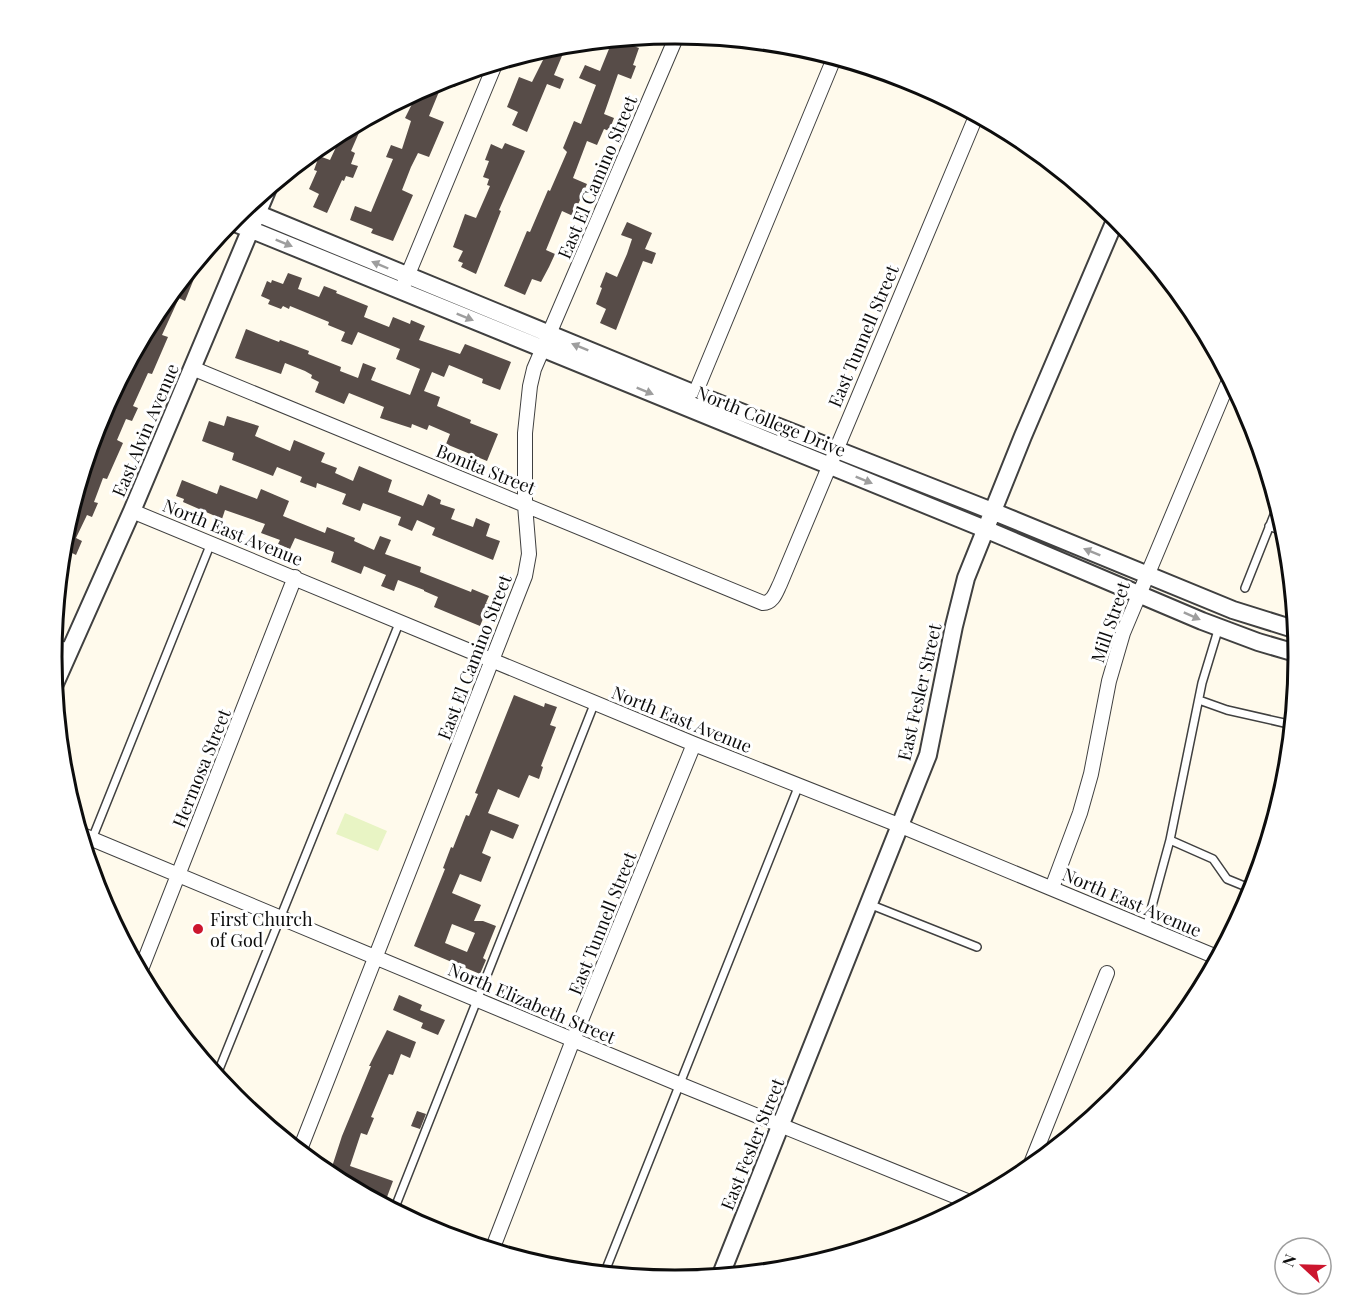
<svg xmlns="http://www.w3.org/2000/svg" width="1351" height="1314" font-family="'Playfair Display',serif">
<style>
.pitch{fill:#e8f4c4}
.building{fill:#574c48;fill-rule:evenodd}
.lines{fill:none;stroke-linecap:round;stroke-linejoin:round}
.service-casing{stroke:#404040;stroke-width:10}
.minor-casing{stroke:#404040;stroke-width:16}
.tertiary-casing{stroke:#404040;stroke-width:20}
.service{stroke:#fff;stroke-width:7}
.minor{stroke:#fff;stroke-width:14}
.tertiary{stroke:#fff;stroke-width:16}
.oneway{fill:#9e9e9e}
.poi-dot{fill:#cc162e;stroke:#fff;stroke-width:2}
.labels{text-anchor:middle;dominant-baseline:central;stroke-width:6;stroke-linejoin:round;paint-order:stroke}
.street-label{font-size:18px;fill:#0d0d0d;stroke:#fff}
.poi-label{font-size:18px;fill:#0d0d0d;stroke:#fff;text-anchor:start}
.rim{fill:none;stroke:#0d0d0d;stroke-width:3}
</style>
<rect width="100%" height="100%" fill="#fffaec"/>
<path class="pitch" d="M345 813 387 831 378 851 336 834Z"/>
<path class="building" d="M631 37 628 44 639 48 633 65 636 66 631 79 618 74 604 114 614 118 609 131 604 129 597 145 587 141 573 178 587 184 573 216 562 211 546 250 555 254 549 267 541 282 532 279 525 295 504 286 527 231 530 232 548 190 550 191 567 152 563 148 574 121 581 124 596 85 579 78 585 65 600 71 613 39Z
M567 44 554 75 564 79 560 89 547 84 527 132 512 125 518 112 507 107 519 77 532 82 550 46Z
M461 73 455 87 443 82 429 116 444 122 429 157 418 153 411 167 402 190 413 195 393 241 371 233 373 229 350 220 355 206 371 212 393 159 386 157 391 145 402 149 411 121 405 118 419 90 437 80Z
M365 119 351 151 355 153 351 164 358 166 353 178 346 176 344 181 342 180 327 213 313 207 319 194 309 189 317 171 314 170 319 156 330 160 344 130Z
M505 143 525 151 499 210 501 211 476 274 461 267 463 263 458 261 463 251 453 247 465 214 476 218 490 186 487 185 489 179 483 177 489 161 485 160 491 144 502 149Z
M627 222 652 233 645 249 656 253 652 264 643 261 616 330 600 323 606 309 596 304 602 288 600 287 606 272 617 277 627 254 632 239 621 235Z
M200 257 202 259 185 301 179 298 162 335 168 337 152 374 148 373 133 406 138 408 132 421 126 419 117 440 123 443 107 479 103 478 94 502 98 503 92 517 87 515 76 538 82 541 76 555 72 553 62 575H60L64 535 83 470 89 459 93 461 102 437 94 434 99 418 135 351 139 352 147 332 145 331 157 310Z
M288 273 302 278 298 289 319 297 324 286 337 291 336 293 368 306 364 317 389 327 393 317 410 324 411 320 425 326 419 340 460 354 465 344 511 362 500 390 482 383 483 379 449 365 444 377 432 372 424 391 440 397 437 406 471 420 470 423 498 434 487 461 446 444 450 434 429 425 427 430 412 424 411 428 380 418 384 407 349 393 344 404 315 392 319 382 311 378 312 375 305 371 285 363 281 374 235 358 246 329 279 342 280 340 309 351 308 354 341 367 340 371 358 378 363 363 376 368 371 380 410 395 420 369 396 359 400 349 358 332 352 345 341 341 345 332 328 325 329 322 290 306 289 309 283 306 281 309 268 304 270 300 261 296 267 281 271 283 272 280 283 284Z
M227 416 259 426 255 436 290 451 294 440 325 453 321 462 337 468 335 473 353 481 359 466 392 480 388 492 423 506 428 494 441 500 440 504 455 509 451 519 473 527 476 518 490 524 486 536 500 541 493 560 432 535 435 528 417 520 412 531 398 525 401 517 363 503 360 511 342 504 346 494 317 483 316 488 300 482 302 477 277 467 273 476 232 460 234 453 202 441 209 421 224 426Z
M182 480 217 494 220 485 257 499 261 489 289 501 283 516 325 533 327 527 355 538 354 541 374 550 380 536 391 540 385 554 421 567 420 572 471 592 472 589 489 596 486 603 489 604 480 626 434 607 438 597 424 591V590L398 580 394 591 381 586 386 575 364 566 361 574 331 562 334 552 295 538 290 549 278 544 280 540 261 533 265 524 225 510 222 519 183 502 184 499 176 496Z
M514 695 544 707 545 703 557 707 550 725 556 727 541 766 543 767 539 779 529 775 519 798 498 789 488 813 519 825 513 839 491 830 482 853 491 857 481 882 460 874 452 893 481 905 474 921H483L496 926 483 958 486 960 480 974 414 946 445 869 443 868 451 847 453 848 466 815 469 816 478 794 475 793ZM452 924 475 933 467 952 445 943Z
M399 995 422 1005 420 1010 445 1020 438 1035 421 1028 423 1023 393 1010Z
M387 1030 416 1042 410 1058 401 1054 393 1075 389 1074 371 1117 374 1118 367 1135 361 1133 350 1166 393 1181 384 1205 369 1197 372 1190 348 1181 346 1185 329 1176 342 1136 371 1066H369Z
M417 1111 426 1114 420 1129 411 1126Z"/>
<g class="lines">
<g class="service-casing">
<path id="service" d="M1269 526 1287 533
M1245 588 1278 505
M1199 700 1227 710 1293 725
M1170 840 1213 859 1227 879 1254 890
M86 854 211 543
M869 904 977 947
M1146 928 1170 840 1202 683 1219 627
M216 1077 400 621
M394 1210 595 702
M604 1274 799 785"/>
</g>
<g class="minor-casing">
<path id="minor" d="M404 284 496 62
M192 368 763 603C773 603 776 592 780 584L977 114
M692 401 835 56
M132 511 694 744 901 826 1219 958
M53 645 69 652
M80 834 679 1084 972 1203
M1052 888 1080 813 1091 774 1109 681 1123 633 1230 378
M140 972 295 577
M299 1152 525 576 529 554 525 505V433L530 386 534 369 678 33
M1028 1171 1107 973
M492 1250 573 1040 694 744"/>
</g>
<g class="tertiary-casing">
<path id="tertiary" d="M244 208 695 394 992 511 1233 610 1297 630
M230 221 985 529 1202 621 1258 642 1299 654
M54 686 132 511 268 188
M720 1277 928 755 954 626 966 578 1023 436 1117 216"/>
</g>
<use href="#service" class="service"/>
<use href="#minor" class="minor"/>
<use href="#tertiary" class="tertiary"/>
</g>
<defs><path id="oneway-solid" d="M-6-.8H1V-3.2L6.5 0L1 3.2V.8H-6Z" transform="scale(1.5)"/></defs>
<g class="oneway">
<use href="#oneway-solid" transform="translate(284 243) rotate(22)"/>
<use href="#oneway-solid" transform="translate(380 265) rotate(-157)"/>
<use href="#oneway-solid" transform="translate(465 317) rotate(22)"/>
<use href="#oneway-solid" transform="translate(580 347) rotate(-158)"/>
<use href="#oneway-solid" transform="translate(645 391) rotate(22)"/>
<use href="#oneway-solid" transform="translate(864 480) rotate(22)"/>
<use href="#oneway-solid" transform="translate(1092 552) rotate(-158)"/>
<use href="#oneway-solid" transform="translate(1192 616) rotate(24)"/>
</g>
<circle class="poi-dot" cx="198" cy="929" r="6"/>
<g class="labels">
<g class="street-label">
<text transform="translate(597 177) rotate(-67)">East El Camino Street</text>
<text transform="translate(863 336) rotate(-67)">East Tunnell Street</text>
<text transform="translate(771 421) rotate(22)">North College Drive</text>
<text transform="translate(145 430) rotate(-67)">East Alvin Avenue</text>
<text transform="translate(486 469) rotate(22)">Bonita Street</text>
<text transform="translate(233 532) rotate(22)">North East Avenue</text>
<text transform="translate(1110 622) rotate(-71)">Mill Street</text>
<text transform="translate(474 657) rotate(-69)">East El Camino Street</text>
<text transform="translate(919 692) rotate(-77)">East Fesler Street</text>
<text transform="translate(682 719) rotate(22)">North East Avenue</text>
<text transform="translate(201 768) rotate(-68)">Hermosa Street</text>
<text transform="translate(1132 902) rotate(23)">North East Avenue</text>
<text transform="translate(602 923) rotate(-68)">East Tunnell Street</text>
<text transform="translate(532 1003) rotate(23)">North Elizabeth Street</text>
<text transform="translate(752 1144) rotate(-68)">East Fesler Street</text>
</g>
<g class="poi-label">
<text x="210" y="919">First Church<tspan x="210" dy="21">of God</tspan></text>
</g>
</g>
<path d="M0 0H1351V1314H0ZM62 657a613 613 0 1 1 1226 0a613 613 0 1 1-1226 0Z" fill="#fff" fill-rule="evenodd"/>
<path class="rim" d="M62 657a613 613 0 1 1 1226 0a613 613 0 1 1-1226 0Z"/>
<g transform="translate(1303 1266) rotate(292)"><circle r="28" fill="#ffffff" stroke="#9e9e9e" stroke-width="1.5"/>
<path d="M0-4.5L10 22L0 15L-10 22Z" fill="#cc162e"/>
<text y="-9" font-size="16" font-weight="bold" text-anchor="middle" fill="#0d0d0d">N</text>
</g>
</svg>
